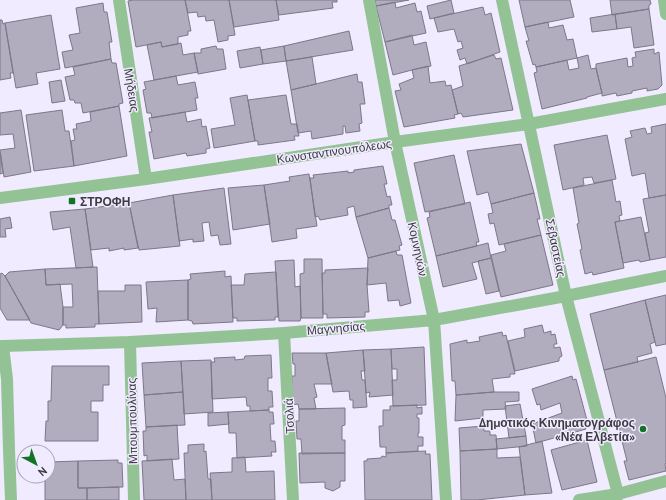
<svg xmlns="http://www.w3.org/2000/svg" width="666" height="500" font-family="'PT Sans',sans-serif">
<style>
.building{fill:#b1acbe;stroke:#7c7889}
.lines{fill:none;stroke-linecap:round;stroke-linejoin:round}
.pedestrian{stroke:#93c295;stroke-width:12}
.minor{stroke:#93c295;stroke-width:12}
.tertiary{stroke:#93c295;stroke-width:12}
.poi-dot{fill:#107424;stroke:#f0ebfe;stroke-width:1.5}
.labels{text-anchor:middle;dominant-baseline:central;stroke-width:3;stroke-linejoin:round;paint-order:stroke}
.street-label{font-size:12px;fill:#3c3b42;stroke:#f0ebfe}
.poi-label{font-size:12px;font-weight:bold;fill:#3c3b42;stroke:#f0ebfe;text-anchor:start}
</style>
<rect width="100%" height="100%" fill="#f0ebfe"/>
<path class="building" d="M133 0H185L191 31H188V35L178 37V44L162 47 161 42 136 47 128 1Z
M185 0H229L235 35 228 36V40L218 42 214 20 206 21 205 16 198 17 197 12 188 13Z
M229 0H276L279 20 234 27Z
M276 0H337V2H332L333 8 279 15Z
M375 0H409L376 6Z
M451 0 454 13 430 19 427 6Z
M519 0H570L574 17 525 27Z
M610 0H650L651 4 649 5V9L612 15Z
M395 2 396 8 415 3 417 12 421 11 426 33 385 42 376 6Z
M103 3 104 12H107L112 42H109L111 59 65 68 62 52 73 50 69 35 80 33 76 8Z
M483 7 485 15 491 13 500 52 467 64 465 58 460 60 457 50 463 48 461 41 458 42 454 29 438 32 434 18Z
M649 9 654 45 634 48 631 27 617 29 615 14Z
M615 14 617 29 592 32 590 18Z
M51 15 60 69 36 73 38 84 16 88 5 23Z
M0 20H2L3 24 5 23 13 73H10L11 78 0 80Z
M548 22 549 28 563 25 567 40 573 39 577 58 536 67 535 64 533 65 526 41H529L525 27Z
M349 31 353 50 286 61 284 46Z
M412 35 414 45 426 42 431 66 412 70 393 75 385 42Z
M161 42 162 47 181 43 183 55 194 53 198 72 154 80 147 45Z
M216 46 217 49H223L226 69 198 74 194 53H201V49Z
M284 46 286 61 263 64 261 50Z
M260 47 263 64 240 68 237 51Z
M654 49V54L659 52 662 85 658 89 647 91V88L632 91V93L617 96 616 93 602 96V93L596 68V64L627 58 628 67 633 66 632 58 636 57 635 52Z
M494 55 496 59 501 58 513 110 463 117 461 113 458 114 452 90 463 86 459 66Z
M588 55 591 69 596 68 602 93 587 97V98L542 109 534 73 537 72 536 67 567 60 569 70 579 68 577 58Z
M312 57 316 84 291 90 286 61Z
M111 59 112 63H116L123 103 119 104V106L83 113 81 103H75L74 100H70L65 77 75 75 73 67Z
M428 66 430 83 445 81 446 86 451 85 458 114 454 115 455 118 404 127 395 91 401 90 399 84 414 78 412 70Z
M357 74 358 82H362L365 104H360L362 123 359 124 360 131 346 133 345 126H343V134L312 139 311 131 298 133 291 90Z
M176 76 178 85 195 82 198 98H195L197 110 152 118 151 113H147L143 90 146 89 144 82Z
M61 80 65 101 52 103 49 82Z
M247 95 255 141 214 148 211 129 235 125 230 98Z
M286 95 291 124H297L299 136H294L295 140 258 145V141H255L248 100Z
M119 106 127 156 74 166 71 141 75 140 73 129H77L76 124 91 121 90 112Z
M21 110 31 172 4 177 0 150 15 148 13 134 0 135V113Z
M62 110 65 131H69L74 166 34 171 26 115Z
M185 112 187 122 201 119 202 127 206 126 210 148 206 149V153L187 156 186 153 154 159 149 132H152L149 118Z
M666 124V195L649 198 645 173 632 176 625 139 632 137 630 131 645 128 647 134 652 133 651 127Z
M607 135 616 179 594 183 592 177 583 178 584 185 563 190 554 145Z
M521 144 534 193 491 204 488 192 477 195 467 151Z
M0 153 3 173 0 174Z
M454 155 465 204 425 212 414 163Z
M383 166 387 184H384L387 197 390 196 392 205H389V208L356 217 354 206 347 208 348 215 320 220 318 216 315 217 310 178H314L313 175 348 171V173L354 172V170Z
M309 174 317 226 296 229 297 238 272 242 264 185 290 181 289 177Z
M612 180 616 202 620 201 622 215 619 216 620 221 615 222 624 268 593 275 592 272 585 274 580 250 582 249 577 224 579 223 573 188Z
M264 185 270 224 233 230 228 188Z
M224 188 231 244 220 245 218 235 211 236 209 222 202 223 204 241 193 242V239L179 241 173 195Z
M534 193 540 219H537L541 235 499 245 494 223 490 224 488 214 493 213 491 204Z
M173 195 180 246 139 250 129 203Z
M666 195V257L650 260 645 233 649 232 643 199Z
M470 202 479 242H476L477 246 436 256 427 218 430 217 429 212Z
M129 203 138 248 124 250V248L109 251V248L91 250 85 209Z
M389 208 392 220H395L402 245 399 246 400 250 368 258 356 217Z
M85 209 93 267 76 268 70 227 53 230 50 212Z
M10 217 12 228 5 229 6 237H0V219Z
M641 217 650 260 640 262 639 260 623 263 615 222Z
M541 235 553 285 501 297 491 255 506 251 504 244Z
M488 243 491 258 472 263 477 279 443 287 436 256Z
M396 251 397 255H402L411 303 400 306 399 300 388 301 386 283 367 285 368 258Z
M491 258 499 291 486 294 478 261Z
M304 259H322L323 318H301L300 274 304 273Z
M294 260 295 287 300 286 301 318 300 321H279L275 261Z
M97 267 99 324H95V327L66 328V325H63V307H73L72 284 46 285 45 269Z
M368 268 367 285 369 312H365V317L327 318V314H323L322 273H325V270Z
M45 269 46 285 60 284 63 307V325L59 330 31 323 5 276 9 272Z
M225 271V277L231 276 233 322 193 324 192 321 188 320V280L191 279 190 274Z
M276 272 278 317H275V320L237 321V318H233L231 285H244L245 274Z
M2 273 5 276 30 320H7L0 308V274Z
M188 280V320L156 322 157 308 148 309 146 282Z
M125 285H141L142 322 99 324 98 291H125Z
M666 295V344L656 346 645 300Z
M645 300 655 342 650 344 652 353 637 357 638 362 604 370 590 314Z
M542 325 544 333 551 331V335L555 334 557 344H554V348L560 347 562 356 559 358V361L515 371 508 341 525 337 524 329Z
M502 332 503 336 506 335 515 374H510V377L492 379 494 392 456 395 455 381H452L450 344 467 340V343L480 341 479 337Z
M424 347 426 405 393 406 392 380H397V369H392L391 349Z
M391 349 393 395 369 397 370 392 366 393 363 350Z
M363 350 365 371H361L362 380H365L367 407 353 408V400H350L349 391 333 392 326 353Z
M292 353H326L332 384H314L317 397 314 398 316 409H299L298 404 292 405V376H295V364H293Z
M271 355 272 378H268V391H272L273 407H269V410L250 411V406H247L246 397 212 399 211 362H215L214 358 235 357V360L244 359 245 356Z
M656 357 666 398V463L665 464 666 471 629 480 624 461H627L604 370Z
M211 360 213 412 184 414 181 361Z
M181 361 183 392 144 395 142 363Z
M52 366H109V385H103V401H91V412H98V441H45L46 421H48V401H51Z
M572 376 573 380 576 379 588 424 585 425 586 429 536 443 532 424 562 413 560 403 541 410 540 404 537 405 532 389Z
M183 392 185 425 146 427 144 395Z
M494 392H519V401L505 402 506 409 483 410V418L455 421 456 395Z
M520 404 526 436 509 438 505 406Z
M417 405V408L422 407V414H417V418H419V433H418V437H423V446H418V451L386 453V447H380L379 426H383V410H390V406Z
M345 408V425L342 426V440H345V453L302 454 301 439H297L296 421H299V409Z
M269 410V412H273L274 424H270L271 441H275L276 452H271L272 456 237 458 236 433H229L228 412Z
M228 412 229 424 208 426V413Z
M177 425 179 459 147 461V455L144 456 143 431H146V427Z
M484 426V431H490V435H496L497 449 460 451 459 428Z
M526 436 527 446 497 449 496 439Z
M587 440 597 482 562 490 551 450Z
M542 441 552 493 525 495 519 447Z
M204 444V452L206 451 208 479H211L212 500H186L184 453H188V445Z
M497 449V458L520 457 525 495 477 500H461L460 451Z
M426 451 425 454H430L432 500H365L364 461H367V459L381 458 382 456 386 457V453Z
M299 453H345V481H340V487L333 491 325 488V482L300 483Z
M245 457 246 472 274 471 275 500H212L210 473 232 472V458Z
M172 459 174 480 185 479 186 500H144L142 461Z
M118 460V463H122L123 487 78 488V461Z
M78 461V488H87V500H45V476H48V466H49V462Z
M119 487V500H87V488Z"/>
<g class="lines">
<path class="pedestrian" d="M566 296 618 494 616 500
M284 333 293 500
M130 342 134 500"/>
<path class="minor" d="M119 0 146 179
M369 0 395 142 434 320 446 500
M502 0 566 296
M664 0 666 14
M0 198 146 179 395 142 529 124 666 99
M3 346 130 342 284 333 434 320 566 296 666 276"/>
<path class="tertiary" d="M0 346H3L7 379 9 450 11 500
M579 500 618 494 666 481"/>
</g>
<g class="poi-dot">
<rect x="68" y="197" width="8" height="8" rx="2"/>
<circle cx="643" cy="429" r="4"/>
</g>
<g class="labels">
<g class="street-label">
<text transform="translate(132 90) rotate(81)">Μήδειας</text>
<text transform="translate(334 151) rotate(-8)">Κωνσταντινουπόλεως</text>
<text transform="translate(556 248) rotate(78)">Σεβαστείας</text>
<text transform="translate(418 249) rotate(78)">Κομνηνών</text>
<text transform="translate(336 328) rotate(-5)">Μαγνησίας</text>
<text transform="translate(289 416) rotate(-93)">Τσολιά</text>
<text transform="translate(132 421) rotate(-91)">Μπουμπουλίνας</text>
</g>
<g class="poi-label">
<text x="80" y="201">ΣΤΡΟΦΗ</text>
<text x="635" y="422" text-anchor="end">Δημοτικός Κινηματογράφος<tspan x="635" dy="14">«Νέα Ελβετία»</tspan></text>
</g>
</g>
<g transform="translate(36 464) rotate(139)"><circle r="19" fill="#f0ebfe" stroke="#a8a5b3"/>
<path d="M0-3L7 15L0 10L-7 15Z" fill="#107424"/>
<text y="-6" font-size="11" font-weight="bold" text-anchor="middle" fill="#3c3b42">N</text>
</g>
</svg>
